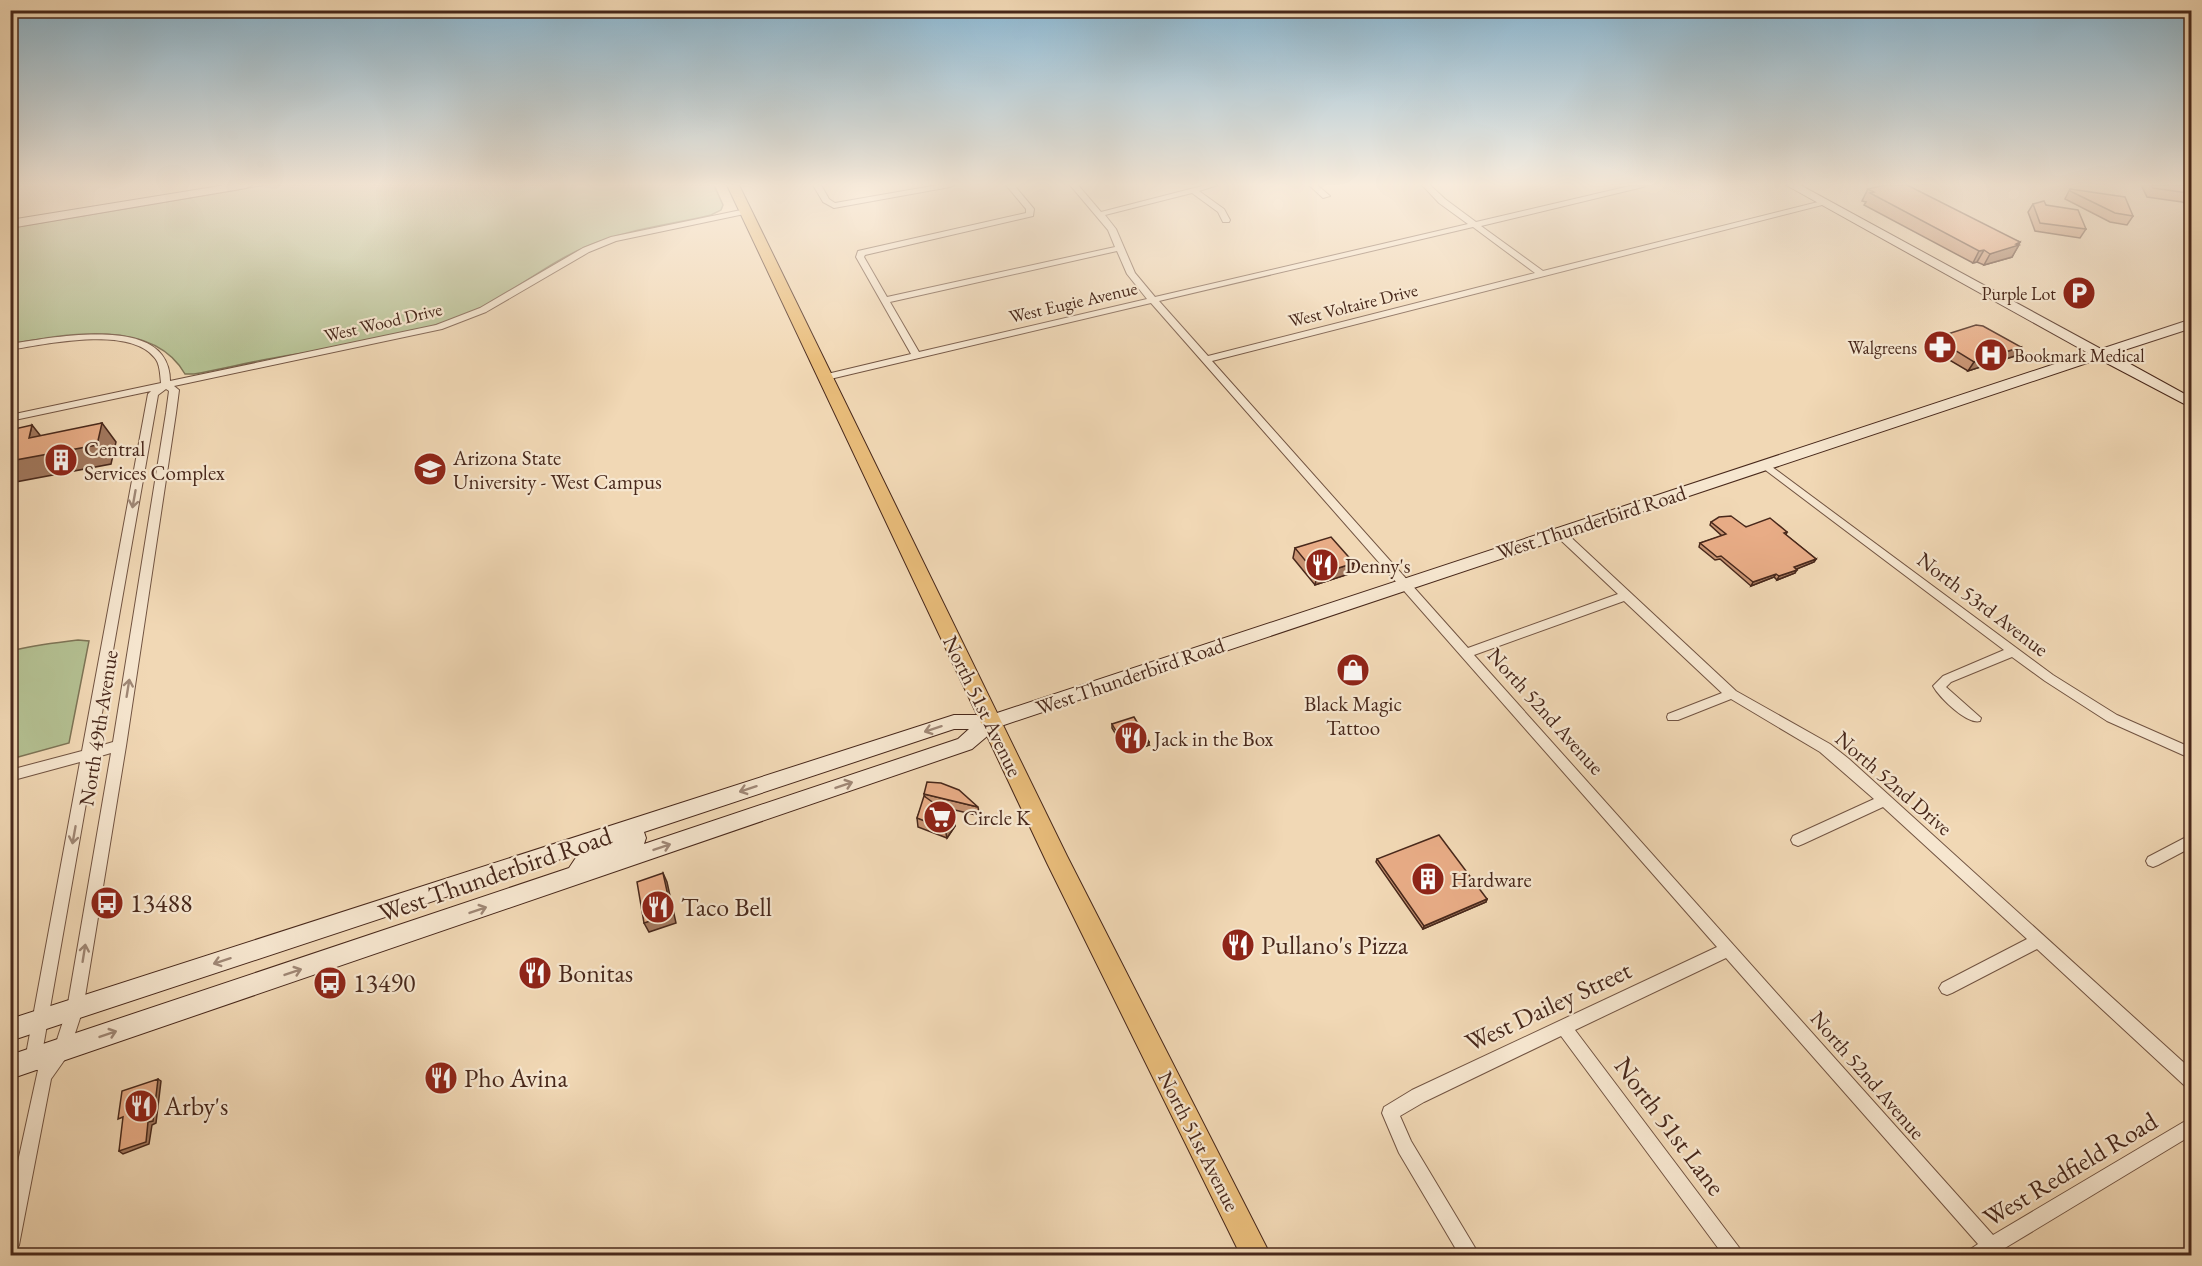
<svg xmlns="http://www.w3.org/2000/svg" width="2202" height="1266" font-family="'EB Garamond',serif">
<style>
.green{fill:#b4c092;stroke:#7e7456;stroke-width:1.5}
.lines{fill:none;stroke-linecap:round;stroke-linejoin:round}
.street-casing{stroke:#725442;stroke-width:2}
.secondary-casing{stroke:#48281b;stroke-width:2}
.primary-casing{stroke:#48281b;stroke-width:2}
.street{fill:#f6e6cf;fill-rule:evenodd}
.secondary{fill:#f6e6cf;fill-rule:evenodd}
.primary{fill:#e8bc7a;fill-rule:evenodd}
.wall{fill:#c89473;stroke:#48281b;stroke-width:1.5}
.shaded-wall{fill:#a2785e;stroke:#48281b;stroke-width:1.5}
.building{fill:#e8ac86;stroke:#48281b;stroke-width:1.5}
.oneway{stroke:#9f8775}
.labels{text-anchor:middle;dominant-baseline:central;stroke-width:4.5;stroke-linejoin:round;paint-order:stroke}
.far-poi-label{font-size:18px;fill:#48281b;stroke:#f6e6cf;text-anchor:end}
.far-street-label{font-size:18px;fill:#48281b;stroke:#f6e6cf}
.poi-label{font-size:21px;fill:#48281b;stroke:#f6e6cf;text-anchor:start}
.street-label{font-size:21px;fill:#48281b;stroke:#f6e6cf}
.near-street-label{font-size:26px;fill:#48281b;stroke:#f6e6cf}
.near-poi-label{font-size:26px;fill:#48281b;stroke:#f6e6cf;text-anchor:start}
</style>
<rect width="100%" height="100%" fill="#f1d8b5"/>
<filter id="stains"><feTurbulence type="fractalNoise" baseFrequency=".00333" numOctaves="4"/><feColorMatrix values="0 0 0 0 .2 0 0 0 0 .09 0 0 0 0 .02 0 0 0 .5 -.17"/></filter>
<radialGradient id="worn" r=".72"><stop offset=".6" stop-color="#630" stop-opacity="0"/><stop offset="1" stop-color="#630" stop-opacity=".3"/></radialGradient>
<path class="green" d="M266 185H714L723 205 721 210 711 215C670 225 627 229 588 246 544 264 509 297 465 315 406 338 341 347 279 357 250 362 222 369 194 374H185C153 317 64 334 11 344V228Z
M78 640 89 641 69 743 11 759V651C33 645 54 643 78 640Z"/>
<g class="lines">
<g class="street-casing">
<path id="street" d="M10 185H21L10 188Z
M813 185H821L829 199 835 203 938 185H954L950 187 834 208 823 202Z
M1006 185H1014L1034 209 1033 216 865 255 864 257 887 297 1115 247 1108 230 1070 185H1078L1101 212 1206 185H1218L1199 191 1224 209 1230 220 1229 222H1223L1218 212 1192 193 1105 215 1116 229 1135 273 1155 297 1468 224 1439 203 1422 185H1430L1445 199 1476 222 1634 185H1647L1643 187 1481 226 1543 271 1826 200V204L1212 361 1468 648 1618 594 1552 532 1558 528 1562 529 1736 691 1830 744 1849 759 2192 1070V1089L2186 1087 2037 949 1952 993 1947 995 1942 993 1939 988 1942 983 2027 939 1883 807 1803 844 1798 846 1793 844 1791 840 1793 836 1874 799 1820 752 1731 699 1678 720H1668L1667 717 1668 714 1722 693 1624 601 1474 655 1993 1235 2192 1117V1135L2005 1248 2009 1256H1966L1969 1250 1978 1244 1726 958 1575 1030 1741 1250 1744 1256H1724L1561 1036 1424 1102 1400 1116 1411 1141 1480 1256H1460L1399 1153 1382 1113 1384 1107 1412 1090 1717 947 1151 303 826 380 823 379V375L911 354 856 257 858 251 1026 213V209ZM1473 227 1535 273 1208 356 1159 301ZM1117 251 1127 274 1147 299 919 352 890 302Z
M1309 185H1317L1330 196 1323 198Z
M746 209 750 211 749 213 616 241 589 252 486 312 442 329 174 386 179 390 176 413 126 746 83 1009 68 1055 51 1079 19 1245 16 1251 10 1254V1198L38 1070 29 1069 25 1060 80 762 10 781V770L82 751 148 394 151 391 10 421V415L161 383C160 374 160 363 154 357 128 326 46 344 10 350V344C47 338 137 321 162 355 168 363 170 372 170 381L436 325 480 308 583 248 611 237ZM166 389 169 391 166 413 113 742 96 747 158 395ZM111 753 67 1009 55 1046 43 1063 41 1059 94 758Z
M1764 461 2053 675 2117 715 2192 748V759L2107 721 2045 681 2012 657 1951 682 1946 687 1981 718 1980 721C1967 725 1939 697 1933 686L1943 676 2004 650 1760 466 1759 464Z
M2192 834V847L2158 865 2153 867 2148 865 2146 861 2148 857Z"/>
</g>
<g class="secondary-casing">
<path id="secondary" d="M226 185H252L246 188 10 228V220Z
M1786 185H1800L2101 349 2192 319V328L2112 354 2192 398V408L2099 359 998 727 972 749 10 1079V1055L569 868 579 853 10 1041V1019L954 715H991L2088 353ZM954 729H969L958 739 644 844 646 838 644 832Z"/>
</g>
<g class="primary-casing">
<path id="primary" d="M727 185H739L1067 856 1271 1256H1241L1047 863Z"/>
</g>
<use href="#street" class="street"/>
<use href="#secondary" class="secondary"/>
<use href="#primary" class="primary"/>
</g>
<path class="wall" d="M2141 185H2192V206L2182 202 2147 197Z
M1868 189 2020 242 2012 257 1984 265 1977 262 1973 263 1864 205 1866 202 1862 201Z
M2070 189 2133 216 2127 225 2110 222 2065 199Z
M2033 204 2046 205 2086 229 2080 238 2035 231 2028 212Z
M1935 338 2015 356 1968 371 1929 348Z
M1711 522 1787 532 1786 535 1816 559 1814 562 1796 569 1795 573 1777 580 1774 577 1751 586 1720 559 1715 560 1699 547 1700 543 1722 536 1710 525Z
M1295 548 1352 573 1315 585 1293 558Z
M1112 724 1149 745 1127 753 1112 728Z
M924 794 978 807 980 816 938 806 953 817 955 826 947 838 918 827 917 818 925 797Z
M1377 859 1487 899 1486 902 1423 929 1376 862Z"/>
<path class="shaded-wall" d="M2020 242 2018 246 2019 245 2012 257 1984 265 1990 254Z
M1984 250 1977 262 1973 263 1979 251Z
M2021 347 2015 356 1968 371 1974 362Z
M102 423 116 442 111 464 10 483V461L29 438 32 425 47 444Z
M1816 559 1814 562 1792 571 1794 567Z
M1354 563 1352 573 1315 585 1317 575Z
M1797 570 1795 573 1777 580 1779 576Z
M1776 574 1774 577 1751 586 1753 582Z
M1149 742V745L1127 753V750Z
M953 817 955 826 947 838 945 829Z
M663 873 667 882 676 923 649 932 644 923Z
M1487 899 1486 902 1423 929 1424 926Z
M158 1079 161 1081 156 1123 152 1125 149 1144 123 1154 119 1151Z"/>
<path class="building" d="M1885 185H1907L2020 242 2016 244 2019 245 1990 254 1984 250 1979 251 1870 193 1874 192 1868 189Z
M2151 185H2192V195L2188 193 2153 188Z
M2070 189 2125 197 2133 216 2115 213 2070 191Z
M2044 201 2046 205 2078 210 2086 229 2040 223 2033 204Z
M1976 325 1983 326 2021 347 1974 362 1935 338Z
M102 423 97 445 10 461V430L32 425 29 438Z
M1731 516 1746 527 1770 518 1787 532 1784 533 1816 559 1794 567 1797 570 1779 576 1776 574 1753 582 1721 556 1717 557 1700 543 1726 534 1711 522 1719 517Z
M1331 537 1354 563 1317 575 1295 548Z
M1134 717 1149 742 1127 750 1112 724Z
M927 782 941 783 959 790 978 807 924 794Z
M924 796 953 817 945 829 917 818Z
M1439 835 1487 899 1424 926 1377 859Z
M663 873 672 914 644 923 637 882Z
M158 1079 153 1121 148 1122 146 1142 119 1151 123 1117 118 1119 122 1091Z"/>
<defs><path id="oneway-shaft" d="M-6 0H5M1.5-3L5.5 0L1.5 3" fill="none" stroke-width="1.6" stroke-linecap="round" stroke-linejoin="round" transform="scale(1.5)"/></defs>
<g class="oneway">
<use href="#oneway-shaft" transform="translate(134 499) rotate(100)"/>
<use href="#oneway-shaft" transform="translate(128 688) rotate(-81)"/>
<use href="#oneway-shaft" transform="translate(933 729) rotate(162)"/>
<use href="#oneway-shaft" transform="translate(844 785) rotate(-19)"/>
<use href="#oneway-shaft" transform="translate(748 789) rotate(162)"/>
<use href="#oneway-shaft" transform="translate(74 835) rotate(100)"/>
<use href="#oneway-shaft" transform="translate(662 847) rotate(-19)"/>
<use href="#oneway-shaft" transform="translate(478 910) rotate(-19)"/>
<use href="#oneway-shaft" transform="translate(84 953) rotate(-81)"/>
<use href="#oneway-shaft" transform="translate(222 961) rotate(162)"/>
<use href="#oneway-shaft" transform="translate(293 972) rotate(-19)"/>
<use href="#oneway-shaft" transform="translate(108 1034) rotate(-19)"/>
</g>
<linearGradient id="sky" x2="0" y2="1"><stop stop-color="#89b6d1"/><stop offset="0.51" stop-color="#f9edde"/><stop offset="1" stop-color="#f9edde" stop-opacity="0"/></linearGradient>
<rect width="2202" height="362" fill="url(#sky)"/>
<defs>
<g id="parking-disc" transform="scale(1.725)"><circle r="9.5" fill="#8f2418" stroke="#f6e6cf"/><path d="M-3.5-5.5H1a3.5 3.5 0 0 1 0 7H-1V5.5H-3.5ZM-1-3.4V-.6H.8a1.4 1.4 0 0 0 0-2.8Z" fill="#fff"/></g>
<g id="pharmacy-disc" transform="scale(1.725)"><circle r="9.5" fill="#8f2418" stroke="#f6e6cf"/><path d="M-2-6h4v4h4v4h-4v4h-4v-4h-4v-4h4Z" fill="#fff"/></g>
<g id="hospital-disc" transform="scale(1.725)"><circle r="9.5" fill="#8f2418" stroke="#f6e6cf"/><path d="M-5-5h3v3.5h4V-5h3V5h-3V1.5h-4V5h-3Z" fill="#fff"/></g>
<g id="building-disc" transform="scale(1.725)"><circle r="9.5" fill="#8f2418" stroke="#f6e6cf"/><path d="M-4-6H4V6H1V3H-1V6H-4ZM-2.5-4.3h1.7v1.8h-1.7ZM.8-4.3h1.7v1.8H.8ZM-2.5-1h1.7V.8h-1.7ZM.8-1h1.7V.8H.8Z" fill="#fff"/></g>
<g id="university-disc" transform="scale(1.725)"><circle r="9.5" fill="#8f2418" stroke="#f6e6cf"/><path d="M0-5L7-2L0 1L-7-2ZM-4 1L0 2.5L4 1V4Q0 6-4 4Z" fill="#fff"/></g>
<g id="restaurant-disc" transform="scale(1.725)"><circle r="9.5" fill="#8f2418" stroke="#f6e6cf"/><path d="M-5-6h1v4h1v-4h1v4h1v-4h1v5L-1.5 .5V6h-2V.5L-5-1ZM5-6V6H3V1.5H1.5Q1.5-4 5-6Z" fill="#fff"/></g>
<g id="shop-disc" transform="scale(1.725)"><circle r="9.5" fill="#8f2418" stroke="#f6e6cf"/><path d="M-5-2.5h2.3a2.7 3.5 0 0 1 5.4 0H5L5.5 6h-11ZM-1.5-2.5h3a1.5 2.3 0 0 0-3 0Z" fill="#fff"/></g>
<g id="supermarket-disc" transform="scale(1.725)"><circle r="9.5" fill="#8f2418" stroke="#f6e6cf"/><path d="M-6-5.5h2.5l.6 2H6L4.5 2H-2.5L-4.4-4H-6ZM-1.5 3.2a1.3 1.3 0 1 0 .1 0ZM3 3.2a1.3 1.3 0 1 0 .1 0Z" fill="#fff"/></g>
<g id="bus-disc" transform="scale(1.725)"><circle r="9.5" fill="#8f2418" stroke="#f6e6cf"/><path d="M-5-6H5V4H4V6H2V4H-2V6H-4V4H-5ZM-3.5-4V0h7V-4ZM-3.5 1.2v1.5H-2V1.2ZM2 1.2v1.5H3.5V1.2Z" fill="#fff"/></g>
</defs>
<g fill-rule="evenodd">
<use href="#parking-disc" x="2079" y="293"/>
<use href="#pharmacy-disc" x="1940" y="347"/>
<use href="#hospital-disc" x="1991" y="355"/>
<use href="#building-disc" x="61" y="460"/>
<use href="#university-disc" x="430" y="469"/>
<use href="#restaurant-disc" x="1322" y="565"/>
<use href="#shop-disc" x="1353" y="670"/>
<use href="#restaurant-disc" x="1131" y="738"/>
<use href="#supermarket-disc" x="940" y="817"/>
<use href="#building-disc" x="1428" y="879"/>
<use href="#bus-disc" x="107" y="903"/>
<use href="#restaurant-disc" x="658" y="907"/>
<use href="#restaurant-disc" x="1238" y="945"/>
<use href="#restaurant-disc" x="535" y="973"/>
<use href="#bus-disc" x="330" y="983"/>
<use href="#restaurant-disc" x="441" y="1078"/>
<use href="#restaurant-disc" x="141" y="1106"/>
</g>
<g class="labels">
<g class="far-poi-label">
<text x="2056" y="293">Purple Lot</text>
<text x="1917" y="347">Walgreens</text>
<text x="2014" y="355" text-anchor="start">Bookmark Medical</text>
</g>
<g class="far-street-label">
<text transform="translate(1073 302) rotate(-13)">West Eugie Avenue</text>
<text transform="translate(1353 305) rotate(-14)">West Voltaire Drive</text>
<text transform="translate(383 322) rotate(-13)">West Wood Drive</text>
</g>
<g class="poi-label">
<text x="84" y="448">Central<tspan x="84" dy="24">Services Complex</tspan></text>
<text x="453" y="457">Arizona State<tspan x="453" dy="24">University - West Campus</tspan></text>
<text x="1345" y="565">Denny's</text>
<text x="1353" y="703" text-anchor="middle">Black Magic<tspan x="1353" dy="24">Tattoo</tspan></text>
<text x="1154" y="738">Jack in the Box</text>
<text x="963" y="817">Circle K</text>
<text x="1451" y="879">Hardware</text>
</g>
<g class="street-label">
<text transform="translate(1591 522) rotate(-18)">West Thunderbird Road</text>
<text transform="translate(1983 604) rotate(37)">North 53rd Avenue</text>
<text transform="translate(1130 676) rotate(-19)">West Thunderbird Road</text>
<text transform="translate(983 706) rotate(64)">North 51st Avenue</text>
<text transform="translate(1546 711) rotate(48)">North 52nd Avenue</text>
<text transform="translate(98 728) rotate(-81)">North 49th Avenue</text>
<text transform="translate(1894 783) rotate(41)">North 52nd Drive</text>
<text transform="translate(1868 1075) rotate(49)">North 52nd Avenue</text>
<text transform="translate(1199 1141) rotate(63)">North 51st Avenue</text>
</g>
<g class="near-street-label">
<text transform="translate(495 874) rotate(-19)">West Thunderbird Road</text>
<text transform="translate(1548 1006) rotate(-25)">West Dailey Street</text>
<text transform="translate(1670 1126) rotate(53)">North 51st Lane</text>
<text transform="translate(2070 1169) rotate(-31)">West Redfield Road</text>
</g>
<g class="near-poi-label">
<text x="130" y="903">13488</text>
<text x="681" y="907">Taco Bell</text>
<text x="1261" y="945">Pullano's Pizza</text>
<text x="558" y="973">Bonitas</text>
<text x="353" y="983">13490</text>
<text x="464" y="1078">Pho Avina</text>
<text x="164" y="1106">Arby's</text>
</g>
</g>
<rect width="2202" height="1266" fill="none" stroke="#f1d8b5" stroke-width="36"/>
<rect x="12" y="12" width="2178" height="1242" fill="none" stroke="#48281b" stroke-width="3"/>
<rect x="18" y="18" width="2166" height="1230" fill="none" stroke="#48281b" stroke-width="1.5"/>
<rect width="100%" height="100%" filter="url(#stains)"/>
<rect width="100%" height="100%" fill="url(#worn)"/>
</svg>
